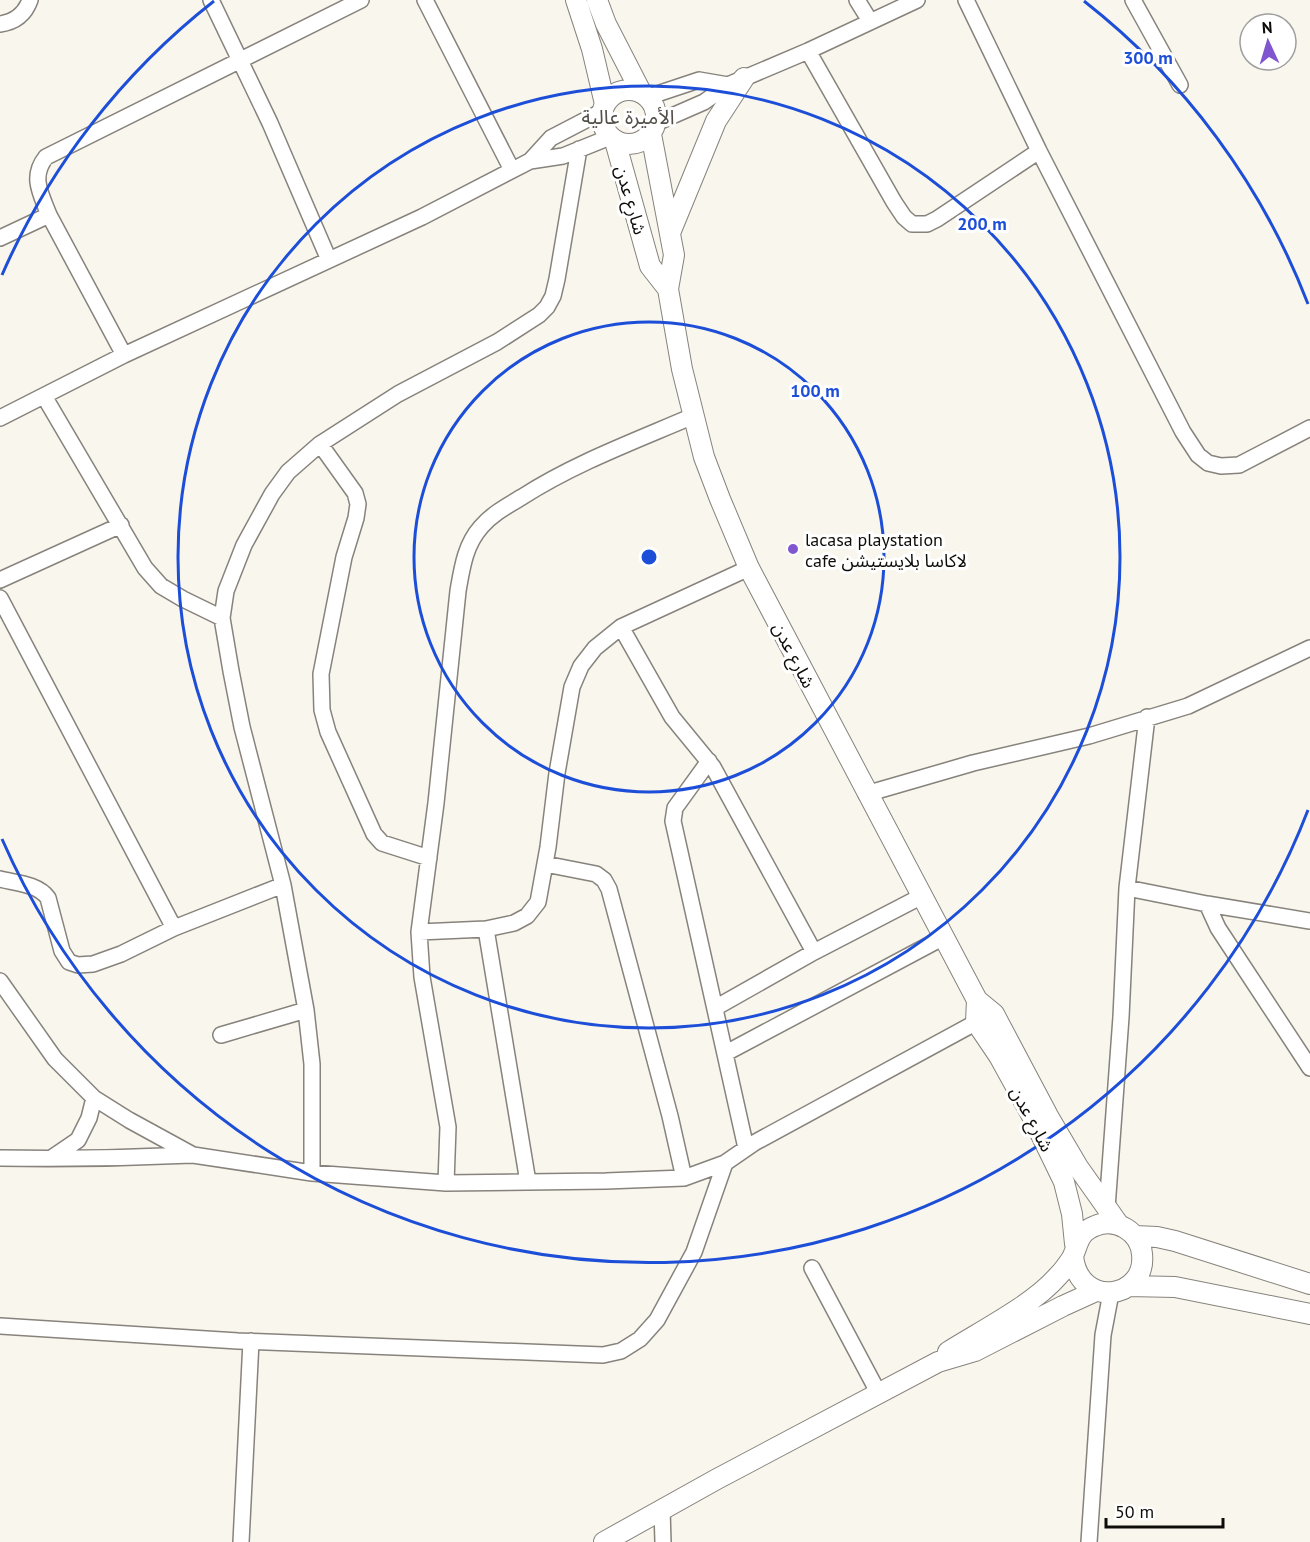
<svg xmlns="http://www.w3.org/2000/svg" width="1310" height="1542" font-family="'PT Sans','Noto Sans Arabic',sans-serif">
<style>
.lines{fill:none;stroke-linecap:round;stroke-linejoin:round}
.minor-casing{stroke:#87837c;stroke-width:18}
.tertiary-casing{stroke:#87837c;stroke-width:22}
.minor{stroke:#fff;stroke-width:15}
.tertiary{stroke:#fff;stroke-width:20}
.ring{fill:none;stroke:#1d4ed8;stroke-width:3}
.poi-dot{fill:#7f56d0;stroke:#fff;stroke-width:2}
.labels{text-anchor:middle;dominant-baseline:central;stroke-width:6;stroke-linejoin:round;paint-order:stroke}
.street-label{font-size:18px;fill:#0d0c09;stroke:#fff}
.poi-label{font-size:18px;fill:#0d0c09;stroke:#fff;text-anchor:start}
.neighbourhood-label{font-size:20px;fill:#524f49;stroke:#fff}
.centre{fill:#1d4ed8;stroke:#fff;stroke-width:3}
.ring-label{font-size:18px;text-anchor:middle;font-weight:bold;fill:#1d4ed8;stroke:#fff;stroke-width:6;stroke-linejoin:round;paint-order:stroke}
</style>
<rect width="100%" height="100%" fill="#f9f6ee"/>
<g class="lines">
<g class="minor-casing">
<path id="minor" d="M211 0 270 123 329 260
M425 0 512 170
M857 0 870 21
M966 0 1039 151 1183 432 1198 455 1208 463 1221 466 1239 465 1310 428
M1133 0 1180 85
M0 24C15 22 25 14 30 0
M808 51 894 202 904 217 912 224H927L937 219 1039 151
M648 97 699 80 728 85
M656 123 704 102 728 85 808 51 917 0
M530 161 551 138 603 111
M0 238 49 215
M124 355 49 215C41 194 30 177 46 157L361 0
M44 396 145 568 161 586 183 599 222 618
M0 418 124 355 422 217 530 161 563 156 610 137
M320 444 355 493 358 504 356 518 344 557 321 674 322 710 328 732 374 834 382 843 429 858
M0 580 121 525
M0 598 174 928
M621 627 672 717 713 767 814 952
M709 761 675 808 673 821 746 1148
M866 794 973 763 1089 736 1188 706 1310 648
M545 864 596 874 604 880 609 889 670 1116 684 1178
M0 879C16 883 38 884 48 898L62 951 69 962 78 965 93 964 121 954 174 928 283 885
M1127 888 1207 904 1310 921
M1207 904 1218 928 1310 1068
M486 929 528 1182
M419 932 486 929 514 923 527 916 538 902 548 847 557 773 572 687 581 666 595 648 621 627 749 568
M0 981 55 1059 94 1098 129 1120 193 1155 312 1173 446 1183 606 1181 684 1178 725 1163 754 1143 986 1017
M715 1008 814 952 922 896
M221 1035 306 1010
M726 1053 944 937
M53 1157 78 1140 89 1118 94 1098
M0 1158C64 1159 128 1158 192 1155
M312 1173V1064L306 1010 283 885 242 727 231 671 222 618 226 591 244 545 272 494 288 472 320 444 398 394 497 342 539 315 547 307 553 296 557 279 579 149
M446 1183 448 1127 422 977 419 932 436 803 458 591C462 568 465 545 481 527 492 514 507 506 522 497 575 463 635 441 693 416
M1107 1208 1121 1017 1127 888 1147 717
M812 1268 879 1394
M0 1326 238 1341 603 1355 621 1351 640 1339 657 1320 694 1252 725 1163
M662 1509 663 1542
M241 1542 251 1341
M1089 1542 1103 1335 1111 1293"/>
</g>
<g class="tertiary-casing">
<path id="tertiary" d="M576 0 592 49 605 104
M597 0 606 24 641 92
M602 117a27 27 0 1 1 54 0a27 27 0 1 1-54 0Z
M651 134 674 255 668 289 682 369 704 457 720 499 749 568 977 1000 994 1014 1048 1116 1078 1167 1119 1225
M615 141 650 266 668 289
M670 233 716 121 744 78
M977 1000 976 1022 999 1056 1032 1116 1064 1182 1072 1214 1075 1244
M1135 1236 1157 1237 1175 1241 1310 1284
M1129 1286 1175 1287 1310 1314
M948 1352C981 1331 1033 1305 1058 1276 1063 1271 1068 1264 1072 1258 1079 1244 1077 1233 1095 1226 1116 1217 1140 1232 1142 1254 1147 1299 1079 1310 1073 1256
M604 1542 717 1479 938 1362 975 1351 1063 1306 1096 1291"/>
</g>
<use href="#minor" class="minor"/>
<use href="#tertiary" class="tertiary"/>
</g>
<g class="ring">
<circle cx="649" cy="557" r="235"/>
<circle cx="649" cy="557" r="471"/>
<path d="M1308 810A706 706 0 0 1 2 839M2 275A706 706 0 0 1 214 1M1084 1A706 706 0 0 1 1308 304"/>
</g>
<circle class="poi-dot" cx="793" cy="549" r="6"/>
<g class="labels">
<g class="street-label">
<text transform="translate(631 200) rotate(74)">شارع عدن</text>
<text transform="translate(794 655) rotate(63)">شارع عدن</text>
<text transform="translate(1032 1119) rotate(62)">شارع عدن</text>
</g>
<g class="poi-label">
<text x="805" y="539">lacasa playstation<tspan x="805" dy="21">cafe لاكاسا بلايستيشن</tspan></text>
</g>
<g class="neighbourhood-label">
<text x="628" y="117">الأميرة عالية</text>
</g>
</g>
<circle cx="649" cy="557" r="9" class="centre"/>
<g class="ring-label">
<text x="1148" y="64">300 m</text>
<text x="982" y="230">200 m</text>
<text x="815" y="397">100 m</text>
</g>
<g transform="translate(1268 42) rotate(356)"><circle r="28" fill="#ffffff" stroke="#9e9e9d" stroke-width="1.5"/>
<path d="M0-4.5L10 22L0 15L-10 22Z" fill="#7f56d0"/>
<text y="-9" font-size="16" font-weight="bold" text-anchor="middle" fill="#0d0c09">N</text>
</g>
<path d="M1106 1518v9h117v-9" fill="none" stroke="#0d0c09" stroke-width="3"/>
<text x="1115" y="1518" font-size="18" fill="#0d0c09" stroke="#ffffff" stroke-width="4.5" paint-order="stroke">50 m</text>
</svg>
